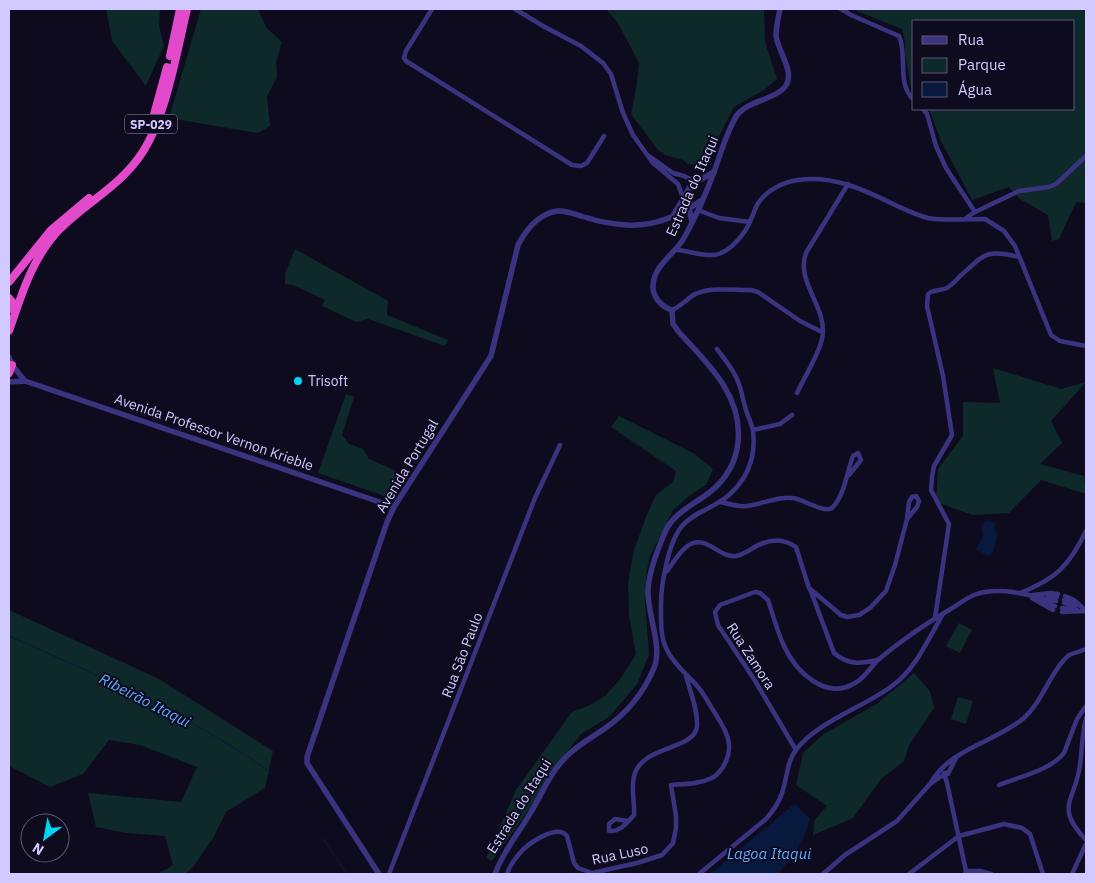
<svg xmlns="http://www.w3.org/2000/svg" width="1095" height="883" font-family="'IBM Plex Sans',sans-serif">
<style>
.green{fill:#0e2929}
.water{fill:#07193c}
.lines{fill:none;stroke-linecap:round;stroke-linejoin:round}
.stream{stroke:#07193c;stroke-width:1}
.minor{stroke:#3a3480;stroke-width:4.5}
.tertiary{stroke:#3a3480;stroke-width:5.5}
.trunk{stroke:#e24acb;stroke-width:8}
.poi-dot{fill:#00d3f4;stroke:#0f0b1f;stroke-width:2}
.labels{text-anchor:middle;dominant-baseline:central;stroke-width:4;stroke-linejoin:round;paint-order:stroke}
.shield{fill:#0f0b1f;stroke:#9790bc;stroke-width:1}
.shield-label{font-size:12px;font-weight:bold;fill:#d1c9ff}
.street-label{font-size:14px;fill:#d1c9ff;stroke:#0f0b1f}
.poi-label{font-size:14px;fill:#d1c9ff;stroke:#0f0b1f;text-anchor:start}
.water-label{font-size:15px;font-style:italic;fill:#57acff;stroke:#0f0b1f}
</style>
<rect width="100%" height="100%" fill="#0f0b1f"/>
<path class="green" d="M106 9H160L159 26 164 45 146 86 112 41Z
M201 9H258L266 27 282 42 276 62 277 77 267 96 270 126 258 133 169 118Z
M606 9H764L765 42 777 79 764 90 734 107 705 164H688L683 160 665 155 657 149 631 114 636 89 639 63 618 23Z
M852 9H1086V203L1076 202 1059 239 1052 241 1048 215 1020 199 1009 187 972 200 941 141 929 109H1074V21H914V91L911 88 905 54V42L902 29Z
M295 249 388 301 387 315 448 340 445 346 368 319 356 322 322 306 325 300 293 285 285 284V274Z
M993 368 1061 389 1086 382 1051 421 1062 443 1040 464 1084 476 1086 494 1041 480 1009 513 973 515 936 502 938 469 963 436V402L1000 403Z
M346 394 354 397 342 435 349 444 363 449 369 459 408 476 390 498 318 473Z
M619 416 695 454 713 469 706 485 690 495 673 510 649 558 646 578 645 602 649 655 637 684 609 717 581 734 553 769 530 808 492 861 486 858 516 790 572 712 588 706 605 696 621 678 636 654 629 614 628 583 634 550 646 517 656 495 673 482 676 471 611 427Z
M9 610 159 679 273 751 265 788 226 812 213 838 193 867 185 874H158L173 865 165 836 126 833 96 827 88 793 181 802 197 767 140 745 109 740 83 774 50 787 9 766Z
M959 623 972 630 960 653 946 646Z
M914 673 930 691 934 708 909 745 904 761 881 779 853 818 813 835 814 821 827 806 796 785 803 753 824 734 878 703Z
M958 697 973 701 966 724 951 719Z"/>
<path class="water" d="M987 520 996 524 994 530 998 534 993 553 989 556 976 550 983 535 981 526Z
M794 804 810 818C806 838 792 859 778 874H710Z"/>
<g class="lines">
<path class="stream" d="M9 636C77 666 146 696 211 734 232 747 255 759 274 776
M323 838 347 874"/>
<path class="minor" d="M432 9 406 51 404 58 406 61 572 165 581 166 587 163 604 136
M515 9 543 26 581 46 603 63 611 74 623 113 633 135 653 163 678 184 683 198
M841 9 851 15 899 36C908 56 896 84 914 100
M923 109 927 114 936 146 946 168 975 212
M649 156 673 173 684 176 696 182
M698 210 719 218 750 222
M966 218 975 212 1019 191 1049 187 1056 184 1086 156
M677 250C689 251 702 256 714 255 730 253 746 233 751 219 754 214 755 207 759 202 767 190 784 182 798 180 832 175 863 189 893 204 904 209 916 215 928 218 944 221 969 219 985 219L1004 231 1015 246 1051 335 1060 341 1086 346
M672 310C681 306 687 299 695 294 711 287 734 290 751 290L758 292 800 321 822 332
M797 393C804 378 819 354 822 339 829 308 795 283 806 253L848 184
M753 430 780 424 792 415
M721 502C729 504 738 507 747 506 762 504 778 496 793 498 803 499 826 515 833 507 845 494 847 471 853 456L858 453 861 460 849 475
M667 571C674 562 682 547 693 543 709 538 720 558 736 556 742 555 748 551 753 548 768 539 782 537 796 547L809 588 841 615 847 617 859 615 870 608 886 591 895 565 907 519 909 502 912 497 916 496 919 501 917 507 907 519
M810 589 834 653C848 665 860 664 877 660
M1020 593C1056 579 1069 566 1086 531
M1033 595 1050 593 1058 594
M1065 596 1074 600 1086 611
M1048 597H1057
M1032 598 1053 610
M1039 600 1055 606
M1064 600 1076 605
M1064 603 1075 607
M1062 608 1077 610
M1062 612 1086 611
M935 618 949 524 931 490 932 477 934 466 952 435 943 376 927 306 928 294 931 292C936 290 942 290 947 288 951 285 956 281 959 277 984 256 983 248 1019 257
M1086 718C1082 734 1082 749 1080 765 1075 802 1054 806 1086 840
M796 750 754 679 718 625 715 612 720 605 755 592 760 593 768 600C773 615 777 631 784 646 796 672 826 701 855 683 866 677 870 667 879 659 902 640 928 622 954 607 960 603 967 598 974 595 999 585 1030 596 1056 601
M944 773 947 783 966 871 965 874
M948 774 956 758
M930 784C950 748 994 743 1024 718 1041 703 1048 678 1063 661L1069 655 1086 649
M999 785C1019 777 1051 770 1064 753L1077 719 1086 706
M628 821 615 819 609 824V831C620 832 627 823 634 815 635 801 630 787 635 773 645 745 695 750 697 726 698 710 690 691 686 676
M966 871H980L991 874
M389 874 535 498 560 445
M507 874C509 867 514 860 519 854 527 844 557 823 567 836L574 863 578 868 592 873 637 863 662 855 673 843 676 828V816L671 785C685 784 699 784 712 778 719 774 723 768 726 761 735 742 723 726 713 710 708 702 704 694 698 687 688 675 674 665 667 650 660 637 661 619 661 605 661 584 668 543 682 526 695 511 715 508 729 495 748 478 756 456 753 431 752 424 748 417 746 410 743 401 742 392 739 384 735 371 725 360 717 349
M699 874 766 819C773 811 779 803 782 793 787 779 787 761 796 750 817 722 864 707 892 686 916 669 928 639 943 614
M823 874 845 855 897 821 930 784 949 771
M909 874 959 836 1004 824 1022 828 1030 834 1043 874
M1072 874 1086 844"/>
<path class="tertiary" d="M683 198 689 208 692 222
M673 216 691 185 714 172
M9 357 12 365 25 381
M9 382 25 381 394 507
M379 874 307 763V757L387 522 394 507 491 356 518 245C526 230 539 213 558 211 568 210 578 216 588 218 600 222 613 224 626 225 654 227 679 216 702 200
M495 874C503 851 519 833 531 812 542 794 550 773 565 758 576 746 591 738 604 729 626 714 644 692 654 668 663 646 647 614 648 590 649 571 658 549 665 532 673 513 695 504 710 492 744 465 746 422 724 386 712 366 694 349 678 331L673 324 672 310C662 307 652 297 653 285 654 265 675 254 684 238 695 218 706 194 714 172 721 153 726 133 737 115 748 101 773 100 784 88 797 74 778 52 776 36 776 27 778 18 780 9"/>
<path class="trunk" d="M170 56 180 9
M153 118 167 67
M9 282 51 230 89 198
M9 298 14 304V311
M9 331C21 297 31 261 56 233 83 204 120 187 142 153 166 117 177 51 187 9
M9 373 12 365"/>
</g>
<circle class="poi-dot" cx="298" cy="381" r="5"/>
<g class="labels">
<rect class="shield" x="125" y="114.5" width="52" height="19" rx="4"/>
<g class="shield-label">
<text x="151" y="124">SP-029</text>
</g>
<g class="street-label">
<text transform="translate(692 186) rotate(-66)">Estrada do Itaqui</text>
<text transform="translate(214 432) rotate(19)">Avenida Professor Vernon Krieble</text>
<text transform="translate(407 466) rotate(-59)">Avenida Portugal</text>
<text transform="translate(462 655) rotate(-69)">Rua São Paulo</text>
<text transform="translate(751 656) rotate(57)">Rua Zamora</text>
<text transform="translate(519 806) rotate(-58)">Estrada do Itaqui</text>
<text transform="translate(620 854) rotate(-12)">Rua Luso</text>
</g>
<g class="poi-label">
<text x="308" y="381">Trisoft</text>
</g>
<g class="water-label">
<text transform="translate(145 700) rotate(27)">Ribeirão Itaqui</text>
<text x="769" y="853">Lagoa Itaqui</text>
</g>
</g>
<rect width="1095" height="883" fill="none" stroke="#d1c9ff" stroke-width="20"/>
<rect x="912" y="20" width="162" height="90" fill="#0f0b1f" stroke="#5d5779"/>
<rect x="922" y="36" width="25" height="8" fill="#3a3480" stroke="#5d5779"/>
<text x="958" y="45" font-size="15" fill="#d1c9ff">Rua</text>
<rect x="922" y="58" width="25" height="15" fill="#0e2929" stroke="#5d5779"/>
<text x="958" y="70" font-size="15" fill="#d1c9ff">Parque</text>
<rect x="922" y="82" width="25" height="15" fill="#07193c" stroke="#5d5779"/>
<text x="958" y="95" font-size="15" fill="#d1c9ff">Água</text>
<g transform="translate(45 838) rotate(212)"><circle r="24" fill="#0f0b1f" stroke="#5d5779"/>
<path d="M0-4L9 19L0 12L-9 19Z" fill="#00d3f4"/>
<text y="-8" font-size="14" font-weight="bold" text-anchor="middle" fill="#d1c9ff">N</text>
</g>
</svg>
